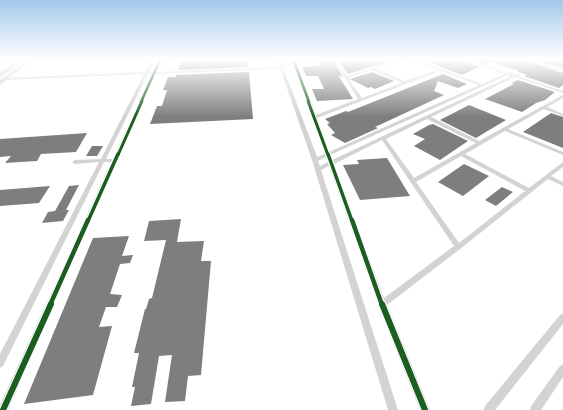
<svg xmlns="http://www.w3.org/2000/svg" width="563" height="410" font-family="Rubik,sans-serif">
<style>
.building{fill:#7e7e7e}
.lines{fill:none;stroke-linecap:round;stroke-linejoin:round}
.minor{fill:#d3d3d3;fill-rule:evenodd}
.secondary{fill:#ccc;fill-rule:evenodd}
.motorway{fill:#c0c0c0;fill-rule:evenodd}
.cycleway-far4-casing{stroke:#fff;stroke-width:4}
.cycleway-far3-casing{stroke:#fff;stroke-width:5}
.cycleway-far2-casing{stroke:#fff;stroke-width:6}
.cycleway-far1-casing{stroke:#fff;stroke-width:7}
.cycleway-casing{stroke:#fff;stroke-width:8}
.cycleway-far4{stroke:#1b5e20;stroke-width:2.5}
.cycleway-far3{stroke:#1b5e20;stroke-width:3}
.cycleway-far2{stroke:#1b5e20;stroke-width:3.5}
.cycleway-far1{stroke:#1b5e20;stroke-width:4.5}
.cycleway{stroke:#1b5e20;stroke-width:6}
</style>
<rect width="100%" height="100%" fill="#fff"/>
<path class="building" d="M181 60H248V67L178 70Z
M333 60 343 77 338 75 353 99 317 101 312 89H324L318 76H306L303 69V67L320 66 318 61Z
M338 60H390V61L348 74Z
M427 60H462L479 67 462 75 435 65H437Z
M472 60H523L563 73V85L559 88 524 76 527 75 518 72 519 71 491 62 486 64Z
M534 60H563V68Z
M249 72 253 119 150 124 157 106H162L167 90H163L168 77H176V75Z
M372 72 394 81 375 89 371 87 368 88 350 79Z
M443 74 467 84 458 88 438 81 434 91 444 95 375 127 378 128 345 143 331 135 335 133 327 124 330 123 325 119 346 111 348 112Z
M518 80 555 92 545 100 536 103 522 112 485 99 514 84 511 83Z
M469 105 506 120 476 138 440 120Z
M551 113 563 117V148L523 132Z
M433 124 468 141 440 160 414 146 425 139 413 134 429 125Z
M87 133 76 152 41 154 37 161 5 163 11 156 0 157V139Z
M92 146H103L97 156H86Z
M387 158 410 196 360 200 343 165 359 164 357 160Z
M464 164 489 176 463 196 438 182Z
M79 185 66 210H69L63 221 42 223 48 212 55 211 69 186Z
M50 186 39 203 0 206V190Z
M502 187 513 192 496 206 485 200Z
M181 219 177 242 204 241 201 261H211L201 375 188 376 185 401 165 402 172 355 159 356 151 404 131 406 135 387H132L139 353H134L145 309H146L149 299 152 298 166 240 144 241 149 221Z
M129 236 122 256 133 255 130 263 120 264 110 294 122 295 117 307H106L99 327 112 326 93 395 24 404 93 238Z"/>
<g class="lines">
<path class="minor" d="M152 60H155L149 72H153L159 60H162L156 72 275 67 280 66 278 60H280L283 65 293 63 291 60H294L295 62 306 60H310L297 64 316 115 358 99 334 60H336L347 76 397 60H401L376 69 405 81 437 70 412 60H416L482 84 505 74 463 60H468L507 73 513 71V73L511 74 514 75 520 73V75L518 76 563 91V93L515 77 431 117 479 141 563 95V98L547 107 563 114V116L544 109 508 129 563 152V155L505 131 465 154 529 188 563 162V167L551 176 563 182V186L548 179 460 249 387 305 430 410H420L378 304 329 166 321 170 398 410H388L312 160 280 68 275 69 155 74 8 410H0V405L111 162H104L3 366 0 368V354L99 162 75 164 72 162 75 160 101 159 144 74 5 80 3 79 5 78 145 72ZM294 65 325 154 317 157 283 67ZM372 70 402 83 362 98 348 78ZM440 71 479 85 329 152 317 118ZM148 74H152L113 159H106ZM508 75 511 76 332 160 330 155ZM427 119 476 143 414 178 386 139ZM382 140 454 246 384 298 334 164ZM461 156 525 191 459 243 416 182ZM326 157 328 162 320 166 318 161Z
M524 60H529L563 70V72Z
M563 314V324L495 410H484L485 406 560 315Z
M563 364V377L541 410H530L531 406 560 366Z"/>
<path class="secondary" d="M3 60H8L0 65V62Z
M27 60H32L0 85V80Z"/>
<path class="motorway" d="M18 60H24L0 78V73Z"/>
<g class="cycleway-far4-casing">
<path id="cycleway-far4" d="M292 60 295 64 309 102
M141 102 160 60"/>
</g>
<g class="cycleway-far3-casing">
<path id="cycleway-far3" d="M308 101 328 155
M118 155 142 101"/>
</g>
<g class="cycleway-far2-casing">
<path id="cycleway-far2" d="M328 154 352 221
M88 221 118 154"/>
</g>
<g class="cycleway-far1-casing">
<path id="cycleway-far1" d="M352 220 382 305
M50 305 88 220"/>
</g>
<g class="cycleway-casing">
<path id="cycleway" d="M382 304 425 410
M3 410 51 304"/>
</g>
<use href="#cycleway-far4" class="cycleway-far4"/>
<use href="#cycleway-far3" class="cycleway-far3"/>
<use href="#cycleway-far2" class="cycleway-far2"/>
<use href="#cycleway-far1" class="cycleway-far1"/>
<use href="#cycleway" class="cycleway"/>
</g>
<linearGradient id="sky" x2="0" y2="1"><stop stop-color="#a3c9eb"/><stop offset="0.51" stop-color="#fff"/><stop offset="1" stop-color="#fff" stop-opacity="0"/></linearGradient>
<rect width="563" height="117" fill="url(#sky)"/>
</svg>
